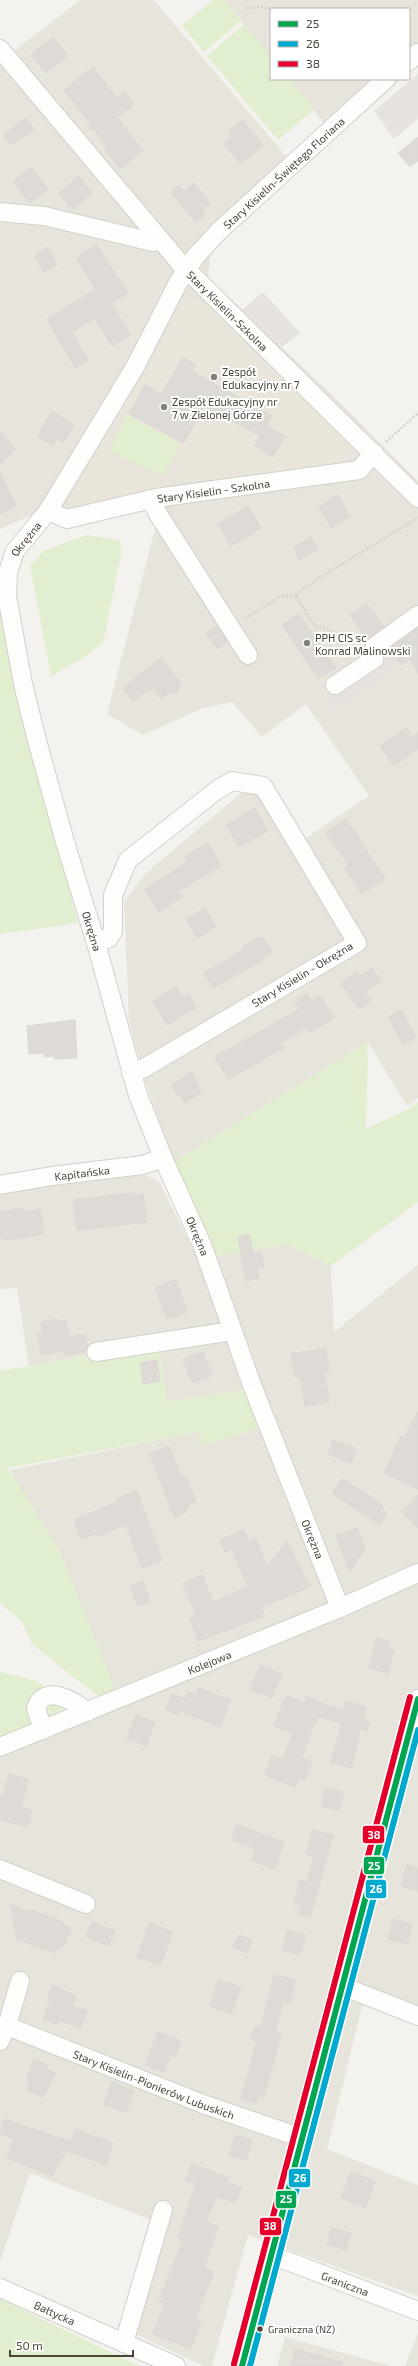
<svg xmlns="http://www.w3.org/2000/svg" width="418" height="2366" font-family="'Exo 2',sans-serif">
<style>
.residential{fill:#e7e4dc}
.education{fill:#eae5da}
.green{fill:#e1eecf}
.parking{fill:#e6e3df}
.building{fill:#dedbd6;stroke:#dcd9d4}
.lines{fill:none;stroke-linecap:round;stroke-linejoin:round}
.minor-casing{stroke:#d2d0cb;stroke-width:20}
.path{stroke:#d3d2cc;stroke-width:2.5;stroke-dasharray:2 2;stroke-linecap:butt}
.minor{stroke:#fdfdfc;stroke-width:18}
.bus-1-casing{stroke:#fff;stroke-width:9}
.bus-2-casing{stroke:#fff;stroke-width:9}
.bus-3-casing{stroke:#fff;stroke-width:9}
.bus-1{stroke:#00a651;stroke-width:6}
.bus-2{stroke:#00a9ce;stroke-width:6}
.bus-3{stroke:#e4002b;stroke-width:6}
.poi-dot{fill:#868178;stroke:#fff;stroke-width:1.5}
.bus-dot{fill:#4b4439;stroke:#fff;stroke-width:1.5}
.labels{text-anchor:middle;dominant-baseline:central;stroke-width:4;stroke-linejoin:round;paint-order:stroke}
.bus-label{font-size:10px;fill:#4b4439;stroke:#fff;text-anchor:start}
.street-label{font-size:11px;fill:#4b4439;stroke:#fff}
.poi-label{font-size:11px;fill:#4b4439;stroke:#fff;text-anchor:start}
.line-badge{stroke:#fff;stroke-width:1.5}
.badge-label{font-size:11px;text-anchor:middle;font-weight:bold;fill:#fff}
</style>
<rect width="100%" height="100%" fill="#f4f2ee"/>
<path class="residential" d="M80 0H154L296 168 211 250 208 277 332 395 418 481V1098L407 1106 368 1042 174 1162 144 1078 129 1020 124 902 145 874 241 793 256 790 291 848 369 796 306 704 262 737 232 702 203 708 143 735 107 714 161 506 69 510 41 504 36 513 0 529V62Z
M224 0H418V65L409 73V9H271V58Z
M288 79H402L336 138Z
M146 1175 160 1183 193 1250 214 1256 288 1244 331 1266 334 1332 418 1265V2011L366 1990 327 2149 418 2185V2296L248 2235 212 2366H204L122 2328 149 2219 30 2173 0 2262V1756L106 1710 11 1470 197 1432 203 1446 260 1388 167 1401 158 1344 29 1366 17 1288 0 1289V1189Z
M418 2333V2366H405Z
M285 2337 391 2366H277Z"/>
<path class="education" d="M187 300 218 307 358 447 339 469 79 508 72 506 68 501 67 494Z"/>
<path class="green" d="M213 0H224L241 21 204 52 182 26Z
M244 24 271 56V79H290L315 109 278 140 207 56Z
M127 415 180 444 163 476 110 451Z
M87 535 119 540 122 549 103 643 85 657 51 676 30 566 43 551Z
M0 606 8 656 78 923 0 934Z
M368 1042 366 1129 412 1107 418 1102V1202L331 1266 288 1244 214 1256 174 1162Z
M158 1344 167 1401 260 1388 275 1423 203 1446 197 1432 8 1468 59 1550 116 1692 100 1698 32 1644 21 1621 0 1603V1371Z
M0 1672 34 1680 57 1695 69 1718 0 1745Z
M0 2299 4 2301 139 2366H0Z"/>
<path class="parking" d="M418 74V119L394 139 374 111Z
M263 292 300 333 282 347 242 310Z
M389 654 398 667 334 711 326 698Z"/>
<path class="building" d="M53 37 68 55 46 73 31 55Z
M93 67 117 98 125 92 134 104 117 117 143 151 119 169 105 149 107 147 94 129H89L90 124 64 90Z
M26 118 34 129 11 145 4 135Z
M242 120 263 145 241 164 224 144 232 137 228 133Z
M418 137V161L410 167 398 153Z
M32 168 48 190 29 203 13 181Z
M79 176 92 193 72 209 59 193Z
M194 183 210 203 202 210 205 214 196 223 171 192 179 185 185 191Z
M96 244 128 293 111 303 131 335 112 346 95 318 72 332 88 360 75 368 47 319 96 289 76 258Z
M48 247 57 265 43 272 35 255Z
M183 357 196 365 192 371 272 416 267 426 285 436 273 457 255 446 260 436 204 406 184 443 129 414 145 385 161 394Z
M52 411 74 425 63 443 57 439 53 446 37 436Z
M0 432 16 449 0 465Z
M0 472 16 506 0 514Z
M338 495 350 516 331 528 319 507Z
M248 506 261 528 231 546 218 524Z
M311 537 318 549 300 560 293 548Z
M367 604 384 627 367 640 350 615Z
M299 614 336 668 318 678 282 625Z
M217 626 227 642 218 649 206 633Z
M418 628V674L410 659 401 665 390 648Z
M161 658 180 682 178 693 170 692 161 699 153 688 148 692 147 690 133 701 123 688Z
M406 728 412 737 418 733V749L394 766 380 746Z
M255 808 268 831 239 847 226 825Z
M346 819 385 879 362 894 345 868 349 866 326 833Z
M208 843 221 866 178 891 182 897 159 912 145 889 188 862 184 857Z
M205 908 216 927 197 938 186 919Z
M258 938H263L272 952 262 958 263 960 213 988 204 973 244 950 242 947Z
M372 968 381 981 365 992 371 1000 359 1009 341 984 357 972 360 976Z
M176 987 183 998 189 995 196 1008 167 1025 153 1001Z
M307 994 312 1001 320 996 334 1018 311 1032 307 1027 281 1043 284 1048 228 1079 215 1057 298 1010 299 1008 295 1001Z
M401 1010 416 1037 403 1044 388 1017Z
M75 1020 77 1058 55 1059 54 1056 44 1057V1053L29 1054 27 1026Z
M192 1072 201 1093 185 1103 179 1094 177 1096 171 1085Z
M133 1193V1196L143 1194 147 1222 77 1230 73 1200Z
M22 1208 23 1212 40 1209 44 1234 4 1240 3 1237 0 1238V1212Z
M249 1234 253 1253 261 1252 264 1267 257 1268 259 1278 246 1281 238 1237Z
M176 1280 187 1312 167 1319 155 1287Z
M57 1319 58 1321 66 1320 69 1337 85 1334 88 1346 86 1352 66 1355 65 1351 41 1355 38 1334 43 1333 41 1322Z
M326 1348 329 1371 324 1372 329 1402 305 1406 301 1377H295L291 1354Z
M203 1352 212 1375 192 1383 183 1359Z
M157 1360 160 1381 143 1384 140 1363Z
M418 1411V1489L384 1473 401 1436 404 1438Z
M333 1440 356 1449 351 1463 328 1454Z
M169 1446 180 1474 186 1477 196 1501 190 1504 185 1513 174 1517 150 1454Z
M342 1479 381 1503 386 1514 380 1524 332 1494Z
M137 1491 162 1560 142 1568 126 1525 98 1536 97 1533 81 1539 74 1520 118 1502 117 1498Z
M418 1495V1528L402 1512Z
M357 1528 365 1548 350 1572 336 1536Z
M244 1530 249 1542 256 1539 267 1567 287 1541 310 1587 261 1607 265 1616 198 1641 190 1618 196 1616 183 1583 202 1575 213 1602 248 1587 232 1549 225 1552 220 1540Z
M143 1581 150 1602 138 1606 130 1587Z
M377 1638 389 1641 387 1649 394 1650 388 1673 369 1668Z
M260 1665 282 1674 272 1698 250 1689Z
M199 1688 230 1700 220 1727 180 1711 178 1715 166 1710 172 1694 186 1699 188 1692 196 1695Z
M286 1696 305 1703 307 1697 343 1711 346 1701 366 1707 363 1719 370 1722 367 1731 360 1729 352 1768 331 1762 342 1723 319 1717 316 1723 314 1722 302 1758 312 1761 305 1780 299 1778 295 1787 265 1775 272 1756 283 1759 293 1733 274 1726Z
M136 1715 155 1722 146 1746 127 1738Z
M9 1774 28 1779 21 1807 32 1810 28 1827 0 1820V1796H3Z
M325 1788 344 1792 339 1811 322 1806Z
M237 1825 284 1842 274 1869 251 1860 256 1849 232 1840Z
M313 1830 333 1835 310 1917 299 1914 301 1906 294 1904 300 1880 307 1882 314 1856 306 1854Z
M407 1865 418 1868V1891L401 1886Z
M11 1905 31 1912 32 1910 63 1922 62 1924 71 1928 65 1944 54 1953 17 1939Z
M393 1919 412 1924 407 1944 388 1939Z
M92 1922 115 1931 109 1946 86 1937Z
M150 1923 173 1932 160 1965 137 1957Z
M288 1930 306 1935 300 1955 282 1950Z
M239 1935 252 1940 247 1953 233 1947Z
M274 1975 295 1980 290 2002 283 2001 275 2032 281 2033 264 2097 258 2096 256 2103 241 2099 257 2041 251 2039 255 2026 261 2028Z
M219 1979 241 1988 231 2014 210 2006Z
M52 1985 76 1996 72 2006 87 2011 80 2028 59 2020 57 2024 43 2019 51 1998 48 1996Z
M158 2032 181 2041 175 2057 170 2056 164 2072 145 2065Z
M34 2059 48 2065 47 2069 56 2073 43 2097 27 2090 30 2082 26 2080Z
M112 2082 134 2091 126 2112 104 2104Z
M4 2119 71 2142 60 2162H58L53 2176 7 2158 14 2139 0 2133Z
M76 2130 113 2143 106 2165 68 2151Z
M235 2135 252 2140 246 2160 229 2155Z
M192 2164 229 2178 227 2182 241 2188 236 2203 217 2196 206 2222 218 2226 204 2268 214 2272 195 2319 201 2321 191 2349 153 2334 165 2303 159 2301 183 2240 178 2238 196 2183 186 2180Z
M351 2172 375 2181 365 2208 341 2198Z
M332 2228 351 2233 346 2250 327 2244Z
M295 2349 342 2362V2366H291Z"/>
<g class="lines">
<g class="minor-casing">
<g id="minor">
<path id="s1" d="M0 49 180 263 418 498"/>
<path d="M409 61 418 53"/>
<path d="M0 212 44 216 153 242 159 239"/>
<path d="M151 499 158 514 248 655"/>
<path id="s2" d="M48 511 67 519 156 498 359 470 374 453"/>
<path d="M335 685 374 659 375 646 418 615"/>
<path d="M96 943 109 938 113 931V895L128 860 217 790 232 781 263 786 357 943 144 1068 131 1073"/>
<path id="s3" d="M0 1185 52 1176 143 1165 163 1158"/>
<path d="M96 1352 232 1331"/>
<path id="s4" d="M340 1608 252 1385 203 1247 163 1158 138 1095 96 943 65 842 36 737 23 684 7 596 8 572 15 551 48 511 135 367 178 283 195 257 218 232 386 79"/>
<path d="M43 1730 36 1708C44 1683 75 1701 87 1712"/>
<path id="s5" d="M0 1747 340 1608 418 1573"/>
<path d="M0 1869 86 1904"/>
<path d="M342 1986 418 2016"/>
<path id="s6" d="M7 2026 203 2104 302 2138"/>
<path d="M0 2041 7 2026 20 1981"/>
<path id="s7" d="M272 2257 285 2260 418 2311"/>
<path id="s8" d="M0 2288 176 2366"/>
<path d="M124 2343 163 2210"/>
<path d="M242 2366 418 1699"/>
</g>
</g>
<path class="path" d="M245 8 263 7 271 10
M386 442 418 413
M244 619 280 597 295 595
M359 641 314 625 295 595 327 573 418 518"/>
<use href="#minor" class="minor"/>
<g class="bus-1-casing">
<path id="bus-1" d="M242 2366 418 1699"/>
</g>
<g class="bus-2-casing">
<path id="bus-2" d="M250 2366 418 1730"/>
</g>
<g class="bus-3-casing">
<path id="bus-3" d="M234 2364 410 1697"/>
</g>
<use href="#bus-1" class="bus-1"/>
<use href="#bus-2" class="bus-2"/>
<use href="#bus-3" class="bus-3"/>
</g>
<g class="poi-dot">
<circle cx="214" cy="377" r="4"/>
<circle cx="164" cy="407" r="4"/>
<circle cx="307" cy="643" r="4"/>
</g>
<circle class="bus-dot" cx="260" cy="2329" r="3.5"/>
<g class="labels">
<g class="bus-label">
<text x="268" y="2329">Graniczna (NŻ)</text>
</g>
<g class="street-label">
<text stroke="none"><textPath href="#s4" startOffset="1582">Stary Kisielin-Świętego Floriana</textPath></text>
<text stroke="none"><textPath href="#s1" startOffset="347">Stary Kisielin-Szkolna</textPath></text>
<text stroke="none"><textPath href="#s2" startOffset="170">Stary Kisielin - Szkolna</textPath></text>
<text stroke="none"><textPath href="#s4" startOffset="1130">Okrężna</textPath></text>
<text transform="translate(92 931) rotate(73)">Okrężna</text>
<text transform="translate(302 974) rotate(-31)">Stary Kisielin - Okrężna</text>
<text stroke="none"><textPath href="#s3" startOffset="83">Kapitańska</textPath></text>
<text transform="translate(198 1236) rotate(67)">Okrężna</text>
<text transform="translate(313 1539) rotate(68)">Okrężna</text>
<text stroke="none"><textPath href="#s5" startOffset="226">Kolejowa</textPath></text>
<text stroke="none"><textPath href="#s6" startOffset="158">Stary Kisielin-Pionierów Lubuskich</textPath></text>
<text stroke="none"><textPath href="#s7" startOffset="78">Graniczna</textPath></text>
<text stroke="none"><textPath href="#s8" startOffset="60">Bałtycka</textPath></text>
</g>
<g class="poi-label">
<text x="222" y="371">Zespół<tspan x="222" dy="13">Edukacyjny nr 7</tspan></text>
<text x="172" y="401">Zespół Edukacyjny nr<tspan x="172" dy="13">7 w Zielonej Górze</tspan></text>
<text x="315" y="637">PPH CIS sc<tspan x="315" dy="13">Konrad Malinowski</tspan></text>
</g>
</g>
<g class="line-badge">
<rect x="362" y="1825" width="23" height="19" rx="4" fill="#e4002b"/>
<rect x="363" y="1856" width="22" height="19" rx="4" fill="#00a651"/>
<rect x="365" y="1879" width="22" height="20" rx="4" fill="#00a9ce"/>
<rect x="288" y="2168" width="23" height="20" rx="4" fill="#00a9ce"/>
<rect x="275" y="2190" width="22" height="19" rx="4" fill="#00a651"/>
<rect x="259" y="2217" width="23" height="19" rx="4" fill="#e4002b"/>
</g>
<g class="badge-label">
<text x="374" y="1839">38</text>
<text x="374" y="1870">25</text>
<text x="376" y="1893">26</text>
<text x="300" y="2182">26</text>
<text x="286" y="2203">25</text>
<text x="270" y="2230">38</text>
</g>
<rect x="270" y="8" width="140" height="72" fill="#ffffff" stroke="#b7b4b0"/>
<rect x="278" y="21" width="20" height="6" fill="#00a651" stroke="#b7b4b0"/>
<text x="306" y="28" font-size="12" fill="#4b4439">25</text>
<rect x="278" y="41" width="20" height="6" fill="#00a9ce" stroke="#b7b4b0"/>
<text x="306" y="48" font-size="12" fill="#4b4439">26</text>
<rect x="278" y="61" width="20" height="6" fill="#e4002b" stroke="#b7b4b0"/>
<text x="306" y="68" font-size="12" fill="#4b4439">38</text>
<path d="M10 2350v6h123v-6" fill="none" stroke="#4b4439" stroke-width="2"/>
<text x="16" y="2350" font-size="12" fill="#4b4439" stroke="#ffffff" stroke-width="3" paint-order="stroke">50 m</text>
</svg>
